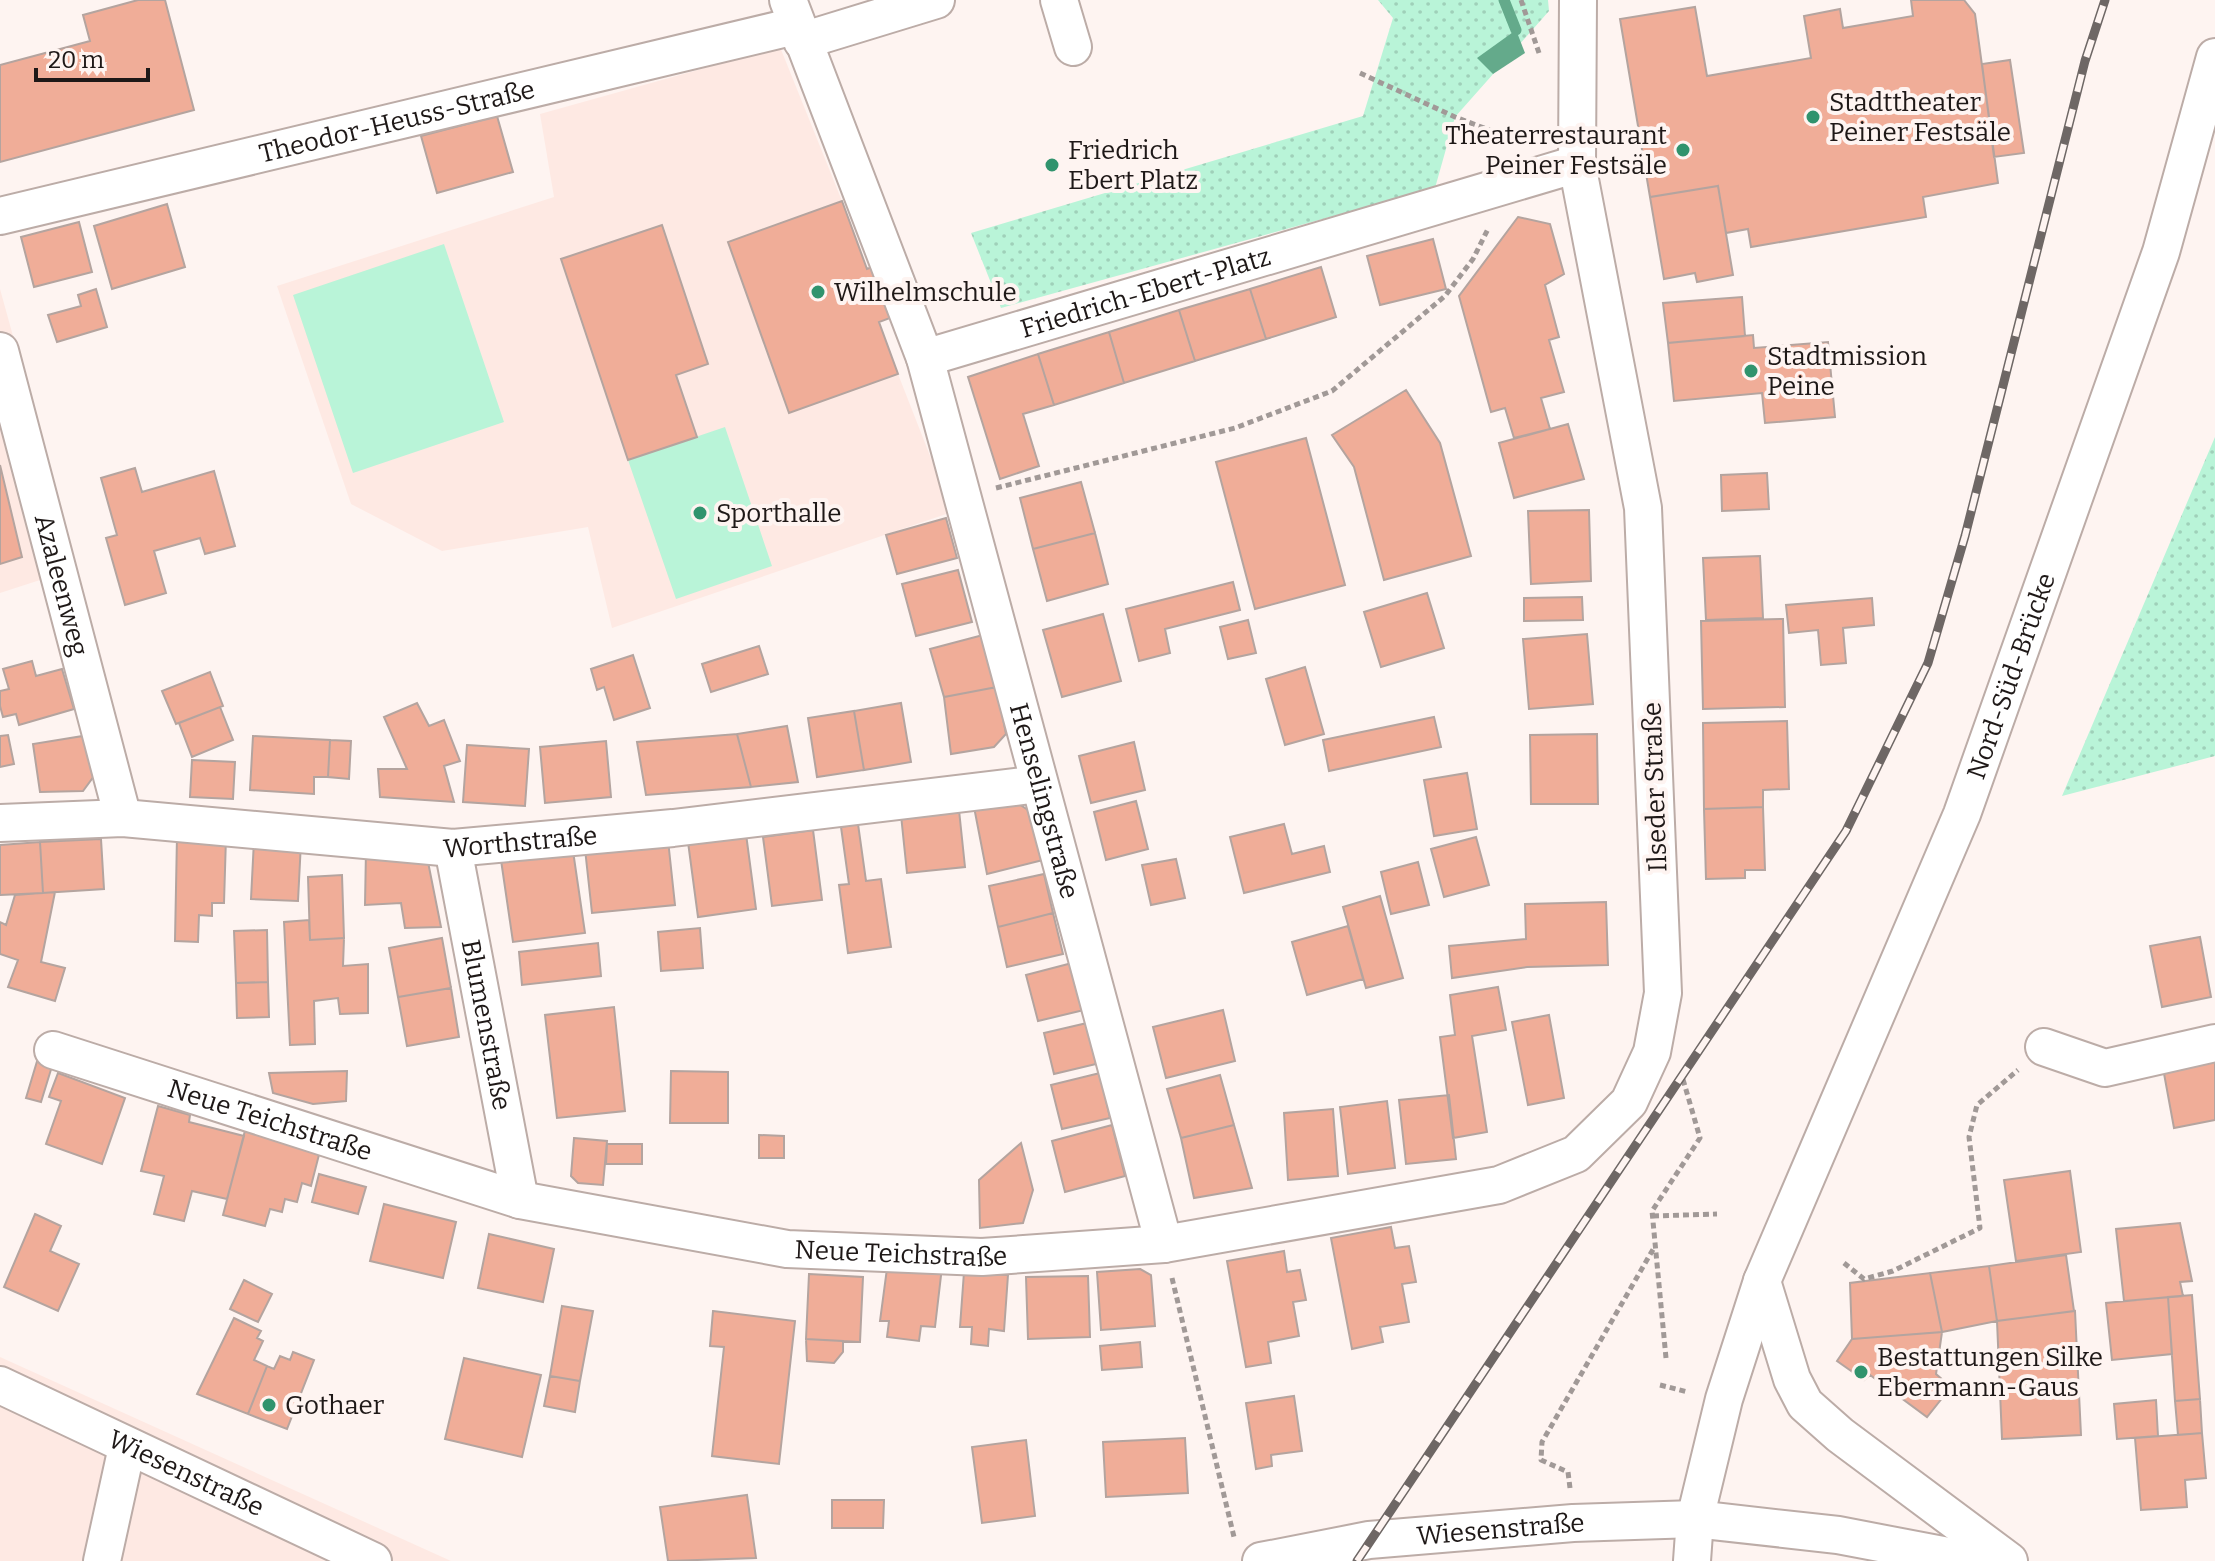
<svg xmlns="http://www.w3.org/2000/svg" width="2215" height="1561" font-family="Bitter,serif">
<style>
.built{fill:#fee9e3}
.grass{fill:#b9f4d8}
.park{fill:url(#park-dots)}
.water{fill:#64aa8b}
.lines{fill:none;stroke-linecap:round;stroke-linejoin:round}
.stream{stroke:#64aa8b;stroke-width:11}
.building{fill:#f0ad98;stroke:#b4a49f;stroke-width:2}
.minor-casing{stroke:#bcaca7;stroke-width:40}
.path{stroke:#a19997;stroke-width:5;stroke-dasharray:6 4;stroke-linecap:butt}
.minor{stroke:#fff;stroke-width:36}
.rail-casing{stroke:#6e6765;stroke-width:9}
.rail{stroke:#fef4f1;stroke-width:6;stroke-dasharray:18;stroke-linecap:butt}
.poi-dot{fill:#30936d;stroke:#fef4f1;stroke-width:3}
.labels{text-anchor:middle;dominant-baseline:central;stroke-width:8;stroke-linejoin:round;paint-order:stroke}
.poi-label{font-size:26px;fill:#1e1817;stroke:#fef4f1;text-anchor:start}
.street-label{font-size:26px;fill:#1e1817;stroke:#fef4f1}
</style>
<defs>
<pattern id="park-dots" width="8" height="8" patternUnits="userSpaceOnUse" patternTransform="scale(2)"><rect width="8" height="8" fill="#b9f4d8"/><path d="M2 2h.1M6 6h.1" fill="none" stroke="#9fd0b9" stroke-width="1.8" stroke-linecap="round"/></pattern>
</defs>
<rect width="100%" height="100%" fill="#fef4f1"/>
<path class="built" d="M780 47 842 201 728 242 789 412 898 374 952 512 612 628 588 527 442 551 351 504 277 286 554 197 540 114Z
M0 289 77 568 0 593Z
M0 1357 451 1561H0Z"/>
<path class="grass" d="M444 244 504 422 353 473 293 295Z
M725 427 772 566 676 599 628 460Z"/>
<path class="park" d="M1378 0H1548L1549 11 1455 117 1435 188 1001 308 971 233 1363 116 1393 18Z
M2215 437V756L2062 796Z"/>
<path class="water" d="M1516 30 1525 53 1493 74 1477 58Z"/>
<g class="lines">
<path class="stream" d="M1504 0 1516 30"/>
</g>
<path class="building" d="M138 0H165L194 110 0 162V65L90 41 83 15Z
M1911 0H1964L1975 14 1998 183 1923 197 1926 217 1751 247 1748 229 1726 233 1718 186 1650 197 1620 19 1695 7 1707 76 1811 58 1804 16 1840 9 1843 28 1913 16Z
M2010 60 2024 153 1994 157 1982 64Z
M497 116 513 172 437 193 421 136Z
M1718 186 1733 275 1697 282 1695 273 1664 279 1650 197Z
M842 201 867 269 880 264 898 315 879 322 898 374 789 413 728 242Z
M167 204 185 267 112 289 94 226Z
M1518 217 1550 224 1564 274 1545 285 1559 337 1549 340 1564 392 1541 398 1550 429 1514 438 1505 408 1491 412 1459 296Z
M79 222 92 272 34 287 21 237Z
M662 225 708 364 676 375 697 437 628 460 561 259Z
M1433 239 1446 289 1380 305 1367 256Z
M1321 267 1336 317 1266 339 1250 289Z
M96 289 107 327 57 342 48 315 81 306 78 295Z
M1250 289 1266 339 1195 361 1179 310Z
M1742 297 1745 336 1668 343 1663 303Z
M1179 310 1195 361 1124 383 1109 332Z
M1109 332 1124 383 1054 405 1038 354Z
M1753 335 1754 348 1828 342 1835 417 1765 423 1762 393 1674 401 1668 343Z
M1038 354 1054 405 1023 414 1039 466 1000 479 968 377Z
M1406 390 1440 443 1471 556 1384 580 1354 467 1332 435Z
M1568 424 1584 479 1514 498 1499 443Z
M1306 438 1345 585 1255 609 1216 462Z
M0 465 22 557 0 564Z
M135 468 142 492 214 471 235 546 205 554 200 538 154 551 166 593 125 605 106 538 117 535 101 478Z
M1767 473 1769 509 1722 511 1721 475Z
M1081 482 1095 533 1033 549 1020 498Z
M1589 510 1591 581 1531 584 1528 511Z
M946 518 957 558 897 574 886 535Z
M1095 533 1108 584 1047 601 1033 549Z
M1760 556 1763 618 1706 620 1703 558Z
M958 570 972 622 916 636 902 584Z
M1233 582 1240 610 1165 629 1170 653 1139 661 1126 609Z
M1427 593 1444 648 1381 667 1364 612Z
M1582 597 1583 620 1524 621V598Z
M1872 598 1874 625 1843 628 1846 663 1821 665 1818 630 1789 633 1786 605Z
M1103 614 1121 681 1062 697 1043 630Z
M1783 619 1785 707 1703 709 1701 621Z
M1248 620 1256 653 1228 659 1220 627Z
M1587 634 1593 704 1529 709 1523 639Z
M983 635 997 687 944 697 930 649Z
M759 646 768 674 711 692 702 664Z
M633 655 650 708 614 720 604 687 597 690 591 669Z
M32 661 36 676 62 669 74 709 19 725 16 714 3 717 0 706V691L9 689 3 669Z
M1305 667 1324 734 1285 745 1266 679Z
M210 672 223 706 176 724 162 691Z
M997 687 1006 734 994 747 951 754 944 697Z
M417 703 429 726 444 720 460 761 444 766 454 802 380 797 378 769H407L384 717Z
M901 703 911 762 864 770 854 711Z
M220 707 233 740 192 757 179 723Z
M854 711 864 770 817 777 808 718Z
M1434 717 1441 747 1329 771 1323 740Z
M1787 721 1789 789 1763 790V807L1704 809 1703 723Z
M787 726 798 782 751 787 737 734Z
M737 734 751 787 646 795 637 742Z
M1597 734 1598 804H1531L1530 735Z
M8 735 14 764 0 767V736Z
M83 736 94 776 83 791 40 792 33 744Z
M253 736 330 740 328 777H314V794L250 790Z
M330 740 351 741 349 779 328 777Z
M606 741 611 797 545 803 540 747Z
M1134 742 1145 790 1091 803 1079 756Z
M467 745 529 749 525 806 463 802Z
M192 760 235 762 233 799 190 797Z
M1467 773 1477 829 1434 836 1424 780Z
M1013 800 1031 812 1043 860 987 874 974 807Z
M1136 801 1148 849 1106 860 1094 812Z
M1763 807 1765 870H1745V878L1706 879 1704 809Z
M959 810 965 867 907 873 901 815Z
M858 824 866 881 881 879 891 947 848 953 839 885 849 884 841 827Z
M1284 824 1292 854 1324 846 1330 872 1244 893 1230 837Z
M813 830 822 900 772 906 763 837Z
M746 834 756 909 698 917 688 842Z
M177 836 226 837 224 903H212V916L199 915 198 942 175 941Z
M1476 837 1489 885 1444 897 1431 849Z
M101 839 104 889 43 893 40 842Z
M254 840 301 842 298 901 251 899Z
M668 840 675 905 592 913 585 849Z
M40 842 43 893 0 895V845Z
M366 850 427 857 441 927 405 928 401 903 365 905Z
M573 851 585 933 513 942 501 860Z
M1176 859 1185 898 1151 905 1142 865Z
M1418 862 1429 905 1391 914 1381 872Z
M1044 874 1053 913 998 927 989 886Z
M342 875 344 938 310 940 308 877Z
M55 892 41 962 65 968 55 1001 8 987 18 960 0 954V922L6 925 15 895Z
M1380 896 1403 978 1366 988 1343 907Z
M1606 902 1608 965 1527 967 1452 978 1449 946 1526 939 1525 904Z
M1053 913 1063 954 1007 967 998 927Z
M309 920 310 940 344 938 343 966 368 964V1013L340 1014 338 998 314 1001 315 1044 290 1045 284 922Z
M1348 926 1363 979 1307 995 1292 942Z
M700 928 703 968 661 971 658 932Z
M267 930 268 982 236 983 234 931Z
M2200 937 2211 997 2162 1007 2150 946Z
M442 938 451 988 398 997 389 948Z
M598 943 601 976 522 985 519 952Z
M1072 963 1084 1010 1038 1021 1026 975Z
M268 982 269 1017 237 1018 236 983Z
M1498 987 1506 1030 1472 1036 1487 1132 1453 1138 1440 1037 1455 1035 1450 995Z
M451 988 459 1037 407 1046 398 997Z
M614 1007 625 1111 557 1118 545 1015Z
M1223 1010 1235 1061 1166 1078 1153 1027Z
M1549 1015 1564 1098 1528 1105 1512 1022Z
M1087 1023 1096 1064 1054 1074 1044 1033Z
M38 1058 53 1063 41 1102 26 1098Z
M2215 1059V1120L2174 1128 2163 1068Z
M347 1071 346 1101 313 1104 273 1093 269 1073Z
M671 1071 728 1072V1123H670Z
M58 1073 125 1098 102 1164 46 1144 61 1101 49 1097Z
M1100 1073 1110 1118 1062 1129 1051 1085Z
M1220 1075 1234 1125 1181 1138 1167 1089Z
M1449 1095 1456 1159 1406 1164 1399 1100Z
M1387 1101 1395 1168 1348 1174 1340 1107Z
M158 1106 190 1115 189 1122 244 1136 227 1199 192 1191 184 1221 154 1214 164 1176 141 1171Z
M1333 1109 1338 1176 1288 1180 1284 1113Z
M247 1123 322 1143 311 1186 302 1183 297 1202 285 1199 282 1212 270 1209 265 1226 223 1215Z
M1112 1125 1125 1176 1065 1192 1052 1141Z
M1234 1125 1252 1188 1194 1198 1181 1138Z
M759 1135 784 1136V1158H759Z
M574 1138 607 1141 603 1185 578 1183 571 1176Z
M1021 1143 1033 1190 1023 1223 980 1228 979 1180Z
M607 1144H642V1164H606Z
M2070 1171 2081 1252 2016 1261 2004 1180Z
M319 1174 366 1187 358 1214 312 1202Z
M384 1204 456 1222 443 1278 370 1261Z
M35 1214 61 1226 50 1251 79 1264 58 1311 4 1287Z
M2180 1223 2192 1281 2180 1282 2183 1296 2124 1301 2116 1229Z
M1391 1227 1395 1248 1409 1246 1416 1282 1402 1284 1409 1322 1380 1327 1383 1342 1352 1349 1331 1238Z
M489 1234 554 1249 543 1302 478 1288Z
M1284 1251 1287 1272 1300 1270 1306 1300 1293 1302 1299 1336 1268 1342 1271 1363 1246 1367 1227 1261Z
M2066 1255 2074 1311 1997 1321 1989 1266Z
M888 1261 942 1267 935 1327 921 1326 919 1341 887 1337 889 1321H880Z
M1989 1266 1997 1321 1942 1332 1930 1273Z
M1140 1269 1151 1275 1155 1326 1101 1330 1097 1272Z
M964 1272 1008 1275 1004 1331 989 1329 988 1346 971 1344 972 1327H960Z
M1930 1273 1942 1332 1852 1339 1850 1283Z
M809 1274 863 1277 860 1342 806 1339Z
M1088 1276 1090 1337 1028 1339 1026 1277Z
M244 1280 272 1294 258 1322 230 1309Z
M2192 1295 2200 1399 2175 1401 2168 1297Z
M2168 1297 2172 1354 2112 1360 2106 1303Z
M562 1306 593 1311 580 1381 550 1376Z
M713 1311 795 1321 779 1464 712 1456 724 1347 710 1346Z
M2075 1311 2081 1435 2002 1439 1997 1321Z
M234 1318 261 1331 257 1338 263 1341 254 1360 267 1366 248 1414 197 1394Z
M1942 1332 1936 1374 1951 1387 1927 1417 1870 1375 1864 1380 1837 1361 1852 1339Z
M806 1339 843 1341V1352L834 1363 807 1361Z
M1140 1342 1142 1367 1102 1370 1100 1346Z
M293 1352 314 1360 287 1429 248 1414 267 1366 274 1369 280 1356 290 1360Z
M464 1358 541 1375 522 1457 445 1439Z
M550 1376 580 1381 575 1412 544 1406Z
M1294 1396 1302 1451 1271 1455 1272 1466 1256 1469 1246 1403Z
M2200 1399 2202 1433 2178 1435 2175 1401Z
M2156 1400 2158 1436 2117 1439 2114 1404Z
M2202 1433 2206 1478 2185 1480 2187 1507 2141 1510 2135 1438Z
M1185 1438 1188 1493 1106 1497 1103 1442Z
M1026 1440 1035 1516 982 1523 972 1447Z
M747 1495 756 1558 668 1561 660 1507Z
M832 1500H884L883 1528H832Z"/>
<g class="lines">
<g class="minor-casing">
<g id="minor">
<path id="s1" d="M788 0 925 358 1164 1244"/>
<path d="M1059 0 1073 47"/>
<path d="M802 41 936 0"/>
<path id="s2" d="M0 216 795 26"/>
<path id="s3" d="M0 351 123 818"/>
<path id="s4" d="M925 358 1577 164"/>
<path id="s5" d="M0 823 123 818 453 848 673 828 1039 784"/>
<path id="s6" d="M453 848 520 1200"/>
<path d="M2044 1047 2105 1068 2215 1043"/>
<path id="s7" d="M53 1050 520 1200 787 1249 982 1257 1164 1244 1499 1185 1576 1154 1629 1102 1652 1052 1663 993 1643 508 1577 164 1578 0"/>
<path d="M1762 1281 1792 1379 1805 1404 1840 1435 2009 1561"/>
<path id="s8" d="M0 1385 373 1561"/>
<path d="M102 1561 127 1447"/>
<path id="s9" d="M1261 1561 1369 1540 1573 1523 1695 1519 1838 1535 1974 1561"/>
<path id="s10" d="M1692 1561 1695 1519 1724 1399 1762 1281 1962 814 2161 252 2215 57"/>
</g>
</g>
<path class="path" d="M1521 0 1539 53
M1360 73 1455 117 1521 142
M996 488 1235 428 1332 391 1445 296 1473 259 1488 229
M1653 1216 1717 1214
M1844 1263 1864 1279 1893 1271 1980 1228 1969 1137 1977 1105 2018 1070
M1172 1278 1234 1537
M1666 1358 1652 1211 1700 1138 1682 1076
M1660 1385 1688 1392
M1570 1488 1568 1472 1541 1460 1542 1442 1655 1246"/>
<use href="#minor" class="minor"/>
<g class="rail-casing">
<path id="rail" d="M1357 1561 1846 831 1928 663 1965 536 2085 61 2105 0"/>
</g>
<use href="#rail" class="rail"/>
</g>
<g class="poi-dot">
<circle cx="1813" cy="117" r="8"/>
<circle cx="1683" cy="150" r="8"/>
<circle cx="1052" cy="165" r="8"/>
<circle cx="818" cy="292" r="8"/>
<circle cx="1751" cy="371" r="8"/>
<circle cx="700" cy="513" r="8"/>
<circle cx="1861" cy="1372" r="8"/>
<circle cx="269" cy="1405" r="8"/>
</g>
<g class="labels">
<g class="poi-label">
<text x="1829" y="102">Stadttheater<tspan x="1829" dy="30">Peiner Festsäle</tspan></text>
<text x="1667" y="135" text-anchor="end">Theaterrestaurant<tspan x="1667" dy="30">Peiner Festsäle</tspan></text>
<text x="1068" y="150">Friedrich<tspan x="1068" dy="30">Ebert Platz</tspan></text>
<text x="834" y="292">Wilhelmschule</text>
<text x="1767" y="356">Stadtmission<tspan x="1767" dy="30">Peine</tspan></text>
<text x="716" y="513">Sporthalle</text>
<text x="1877" y="1357">Bestattungen Silke<tspan x="1877" dy="30">Ebermann-Gaus</tspan></text>
<text x="285" y="1405">Gothaer</text>
</g>
<g class="street-label">
<text stroke="none"><textPath href="#s2" startOffset="408">Theodor-Heuss-Straße</textPath></text>
<text stroke="none"><textPath href="#s4" startOffset="230">Friedrich-Ebert-Platz</textPath></text>
<text stroke="none"><textPath href="#s3" startOffset="242">Azaleenweg</textPath></text>
<text stroke="none"><textPath href="#s10" startOffset="944">Nord-Süd-Brücke</textPath></text>
<text transform="translate(1655 787) rotate(-92)">Ilseder Straße</text>
<text stroke="none"><textPath href="#s1" startOffset="842">Henselingstraße</textPath></text>
<text stroke="none"><textPath href="#s5" startOffset="522">Worthstraße</textPath></text>
<text stroke="none"><textPath href="#s6" startOffset="180">Blumenstraße</textPath></text>
<text stroke="none"><textPath href="#s7" startOffset="228">Neue Teichstraße</textPath></text>
<text stroke="none"><textPath href="#s7" startOffset="876">Neue Teichstraße</textPath></text>
<text stroke="none"><textPath href="#s8" startOffset="206">Wiesenstraße</textPath></text>
<text stroke="none"><textPath href="#s9" startOffset="242">Wiesenstraße</textPath></text>
</g>
</g>
<path d="M36 68v12h112v-12" fill="none" stroke="#1e1817" stroke-width="4"/>
<text x="48" y="68" font-size="24" fill="#1e1817" stroke="#fef4f1" stroke-width="6" paint-order="stroke">20 m</text>
</svg>
